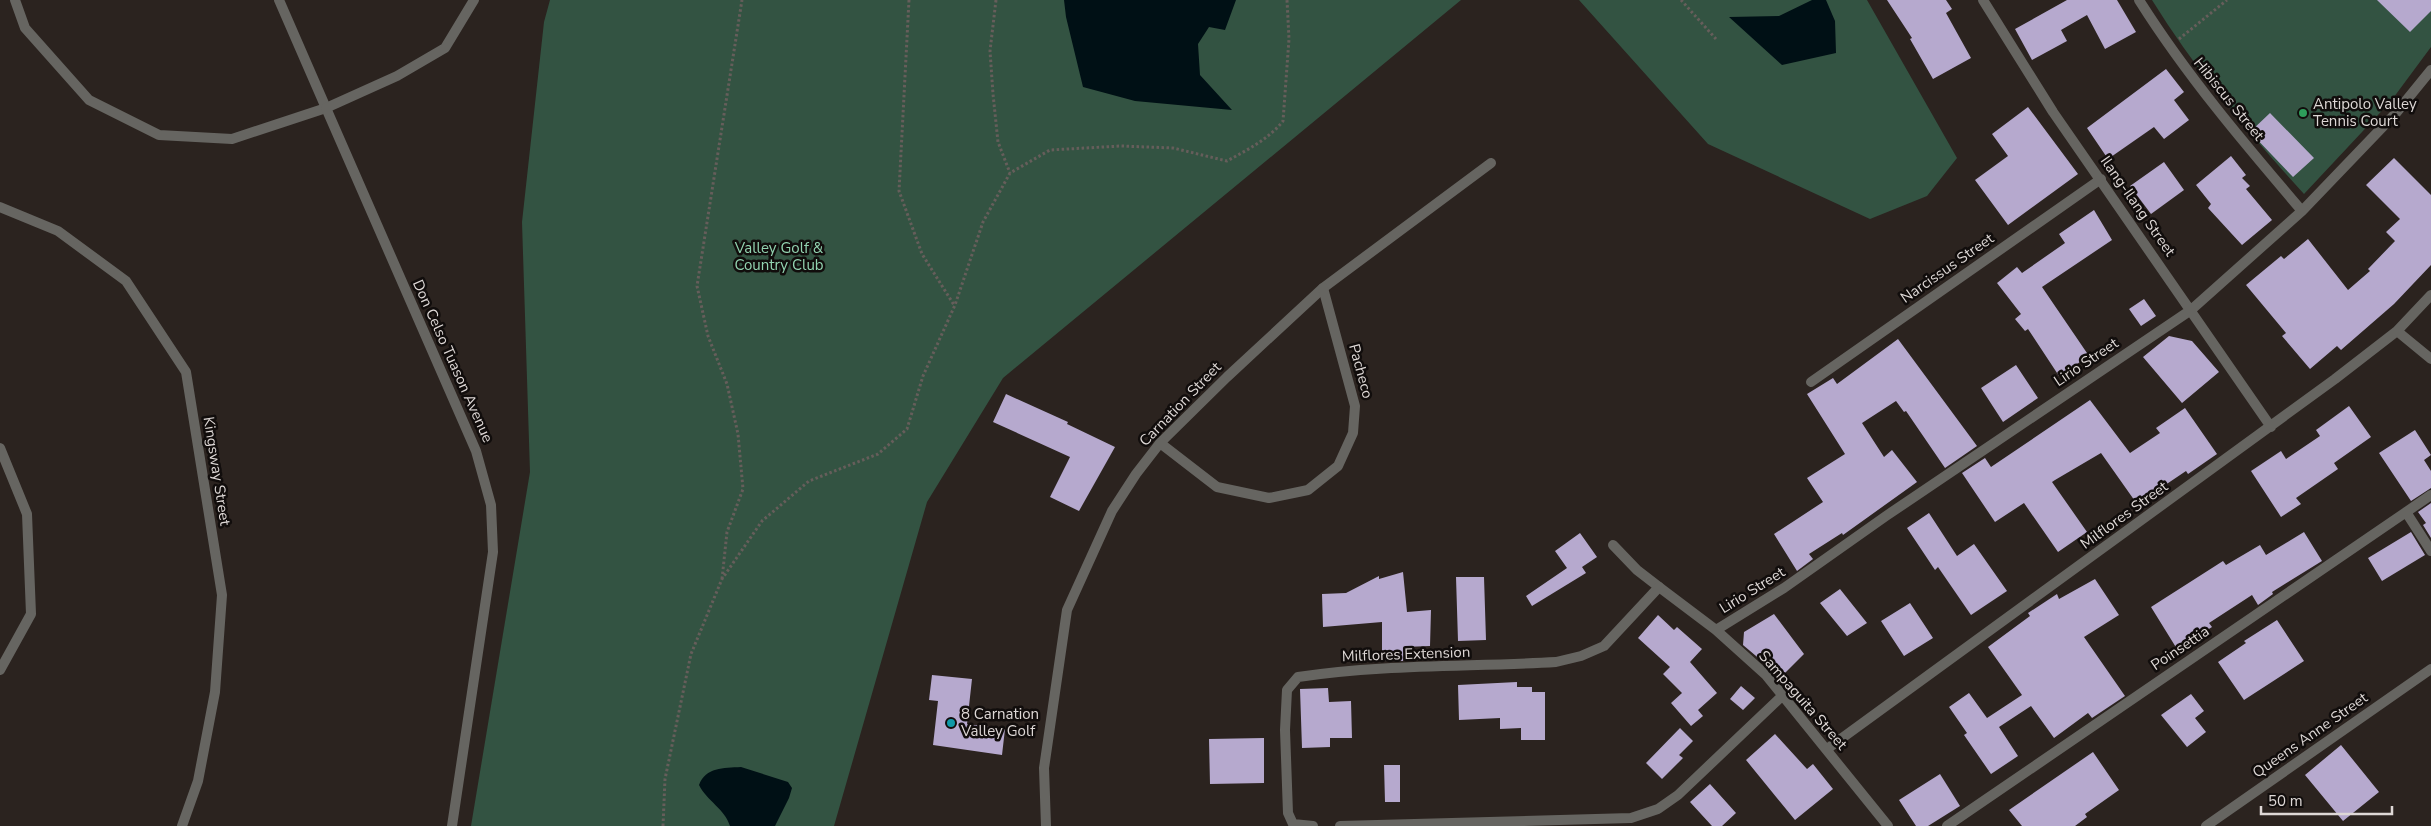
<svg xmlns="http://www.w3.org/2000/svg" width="2431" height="826" font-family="'Nunito Sans',sans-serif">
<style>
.green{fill:#335342}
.water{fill:#001015}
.building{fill:#b6a9ce}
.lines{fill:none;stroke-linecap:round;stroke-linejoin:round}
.path{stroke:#665e5b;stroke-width:3;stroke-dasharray:2.5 2.5;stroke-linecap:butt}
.service{stroke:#666561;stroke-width:10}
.minor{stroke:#666561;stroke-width:10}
.tertiary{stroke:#666561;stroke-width:10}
.leisure-dot{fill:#2e9e5b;stroke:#110d0c;stroke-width:2}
.culture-dot{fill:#0f9aa8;stroke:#110d0c;stroke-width:2}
.labels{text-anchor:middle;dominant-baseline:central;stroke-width:5;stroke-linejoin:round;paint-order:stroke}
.street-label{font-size:15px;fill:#ded8d6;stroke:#110d0c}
.poi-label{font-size:15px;fill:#ded8d6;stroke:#110d0c;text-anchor:start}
.park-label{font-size:15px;fill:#93d4b1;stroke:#110d0c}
</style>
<rect width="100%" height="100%" fill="#2b231f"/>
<path class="green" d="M550 0H1461L1003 378 927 502 834 826H471L530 472 522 222 544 22Z
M1579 0H1867L1957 158 1927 196 1870 219 1708 144Z
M2152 0H2431V47L2391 101 2304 194C2248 132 2196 71 2152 0Z"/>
<path class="water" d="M1064 0H1236L1225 30 1209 27 1198 44 1200 75 1232 110 1135 101 1083 87 1066 17Z
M1812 0H1826L1835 21 1836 53 1782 65 1729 17 1779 16Z
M741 767 788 782 792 788 789 798 775 826H730C725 809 707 801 699 785 706 767 723 768 741 767Z"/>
<path class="building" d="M1887 0H1946L1952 9 1946 13 1971 58 1933 79 1910 39 1912 38Z
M2067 0H2117L2136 32 2105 49 2087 15 2061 30 2067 41 2032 60 2015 29Z
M2377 0H2431V11L2410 32Z
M2166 69 2184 92 2174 100 2189 120 2164 139 2154 127 2108 159 2087 128Z
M2028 107 2078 174 2008 225 1975 180 2008 156 1992 134Z
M2270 113 2314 158 2293 177 2250 132Z
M2231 156 2246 175 2242 178 2250 186 2246 189 2272 220 2242 245 2208 208 2211 204 2196 185Z
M2394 158 2431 195V265L2394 304 2341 350 2337 346 2310 369 2282 336 2286 333 2246 285 2281 256 2284 259 2308 239 2348 290 2370 271 2368 269 2395 241 2386 232 2400 219 2366 185Z
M2164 162 2184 190 2151 214 2130 186Z
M2094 210 2112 240 2042 287 2089 356 2059 376 2028 329 2025 331 2015 319 2021 314 1997 283 2017 267 2022 273 2065 243 2059 234Z
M2144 299 2156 316 2141 326 2129 309Z
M2169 336 2192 341 2219 372 2182 403 2143 357Z
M1898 339 1977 446 1945 468 1906 411 1904 412 1896 401 1862 423 1884 457 1892 450 1917 482 1843 535 1842 533 1809 554 1813 559 1797 571 1774 534 1823 502 1807 478 1845 454 1807 394 1833 378 1837 384Z
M2016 365 2038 398 2003 422 1981 388Z
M1006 394 1068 422 1067 424 1115 447 1079 511 1050 497 1070 457 993 422Z
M2090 400 2130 453 2160 433 2156 428 2185 408 2217 454 2188 474 2186 471 2137 504 2101 453 2055 480 2052 482 2087 532 2058 552 2024 503 1995 522 1962 473 1985 458 1991 467Z
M2349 406 2371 437 2334 463 2338 469 2296 498 2301 504 2281 517 2251 471 2281 451 2286 459 2320 436 2316 430Z
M2415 430 2431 455 2424 460 2431 471V488L2411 501 2379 453Z
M2431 503V538L2423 525 2426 523 2418 512Z
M1929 513 1957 556 1974 544 2007 591 1971 615 1938 567 1935 570 1907 528Z
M2304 532 2322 561 2272 592 2273 594 2258 605 2252 595 2209 623 2212 627 2177 649 2151 607 2223 561 2226 565 2260 545 2266 555Z
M2411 532 2425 555 2382 581 2368 558Z
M1580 533 1597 557 1582 567 1586 573 1532 606 1526 596 1567 568 1555 551Z
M1403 572 1407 612 1431 610 1430 646 1404 647 1403 661 1382 660V622L1323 627 1322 594 1346 593 1379 576V579Z
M1456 577H1484L1486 640 1458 641Z
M2095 579 2119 615 2084 637 2125 696 2092 718 2088 713 2054 738 2031 706 1999 727 2018 756 1991 774 1964 735 1967 733 1949 707 1969 693 1987 718 2022 695 1988 647 2030 616 2028 613 2057 594 2059 599Z
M1840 589 1867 623 1847 636 1820 603Z
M1910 603 1933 638 1904 656 1881 621Z
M1774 614 1804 654 1781 677 1743 645 1744 632Z
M1658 615 1674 630 1677 627 1702 649 1690 662 1717 693 1698 710 1703 716 1691 726 1671 703 1682 693 1663 674 1670 667 1638 638Z
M2277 620 2304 661 2244 700 2218 662 2246 643 2244 641Z
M932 675 972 679 967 724 1005 729 1002 755 933 745 938 701 929 700Z
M1517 682V687H1532V692H1545V740H1521V728L1500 729V718L1459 720 1458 685Z
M1741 686 1755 698 1743 710 1730 699Z
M1328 688 1329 702 1351 701 1352 738H1330V747L1302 748 1300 689Z
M2191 694 2204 711 2195 718 2206 732 2187 747 2161 715Z
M1680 728 1693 741 1679 755 1683 758 1662 779 1646 763Z
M1775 734 1807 769 1813 764 1833 789 1795 820 1746 760Z
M1264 738V783L1210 784 1209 739Z
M2341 745 2379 792 2343 821 2305 775Z
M2093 752 2119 790 2085 814 2087 817 2075 826H2022L2009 810Z
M1384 765H1400V802H1385Z
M1940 774 1960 806 1928 826H1916L1899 800Z
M1710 784 1736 813 1722 826H1712L1690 802Z"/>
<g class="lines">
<path class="path" d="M909 0 899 191 922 254 954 305
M996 0 990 51 993 94 998 142 1010 173
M1681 0 1716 39
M2179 39 2227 0
M722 579 727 532 743 489 738 434 727 384 708 336 697 286 742 0
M663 826 665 779 691 654 722 579 762 521 809 481 878 454 907 429 923 376 955 305 983 222 1010 173 1050 150 1121 146 1173 148 1227 161C1247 150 1269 139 1283 121L1289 39 1287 0"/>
<path class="service" d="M1613 545 1637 570 1659 587
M1046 826 1044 768 1067 610 1112 511 1136 474 1160 443 1227 377 1323 288 1491 163"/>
<path class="minor" d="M15 0 25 28 89 100 159 135 232 139 326 108 279 0
M1983 0 2053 112 2271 427
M2139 0C2187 76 2244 143 2302 211
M0 207 58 231 126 281 186 372 222 595 215 692 198 781 182 826
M2397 331 2431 359
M1811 382 2101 179
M1160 443 1217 487 1269 498 1308 490 1338 466 1353 433 1355 406 1323 288
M0 448 27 514 31 614 0 670
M2406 512 2431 551
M1716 630 1784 588 1886 516 2191 310 2302 211 2396 113 2431 70
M1827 749 2335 379 2397 331 2431 295
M1313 826 1293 824 1288 813 1285 730 1287 690 1298 677C1383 664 1470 667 1556 662L1581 656 1604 646 1659 587 1716 630 1766 675 1888 826
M1340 826 1631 818 1658 809 1678 795 1782 696
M1947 826 2431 495
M2206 826 2431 669"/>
<path class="tertiary" d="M452 826 493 552 491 505 476 451 326 108 397 76 445 48 474 0"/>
</g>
<circle class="leisure-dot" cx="2303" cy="113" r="5"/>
<circle class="culture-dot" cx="951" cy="723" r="5"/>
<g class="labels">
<g class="street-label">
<text transform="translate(2229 99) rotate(51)">Hibiscus Street</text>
<text transform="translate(2138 206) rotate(55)">Ilang-Ilang Street</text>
<text transform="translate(1947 268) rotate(-35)">Narcissus Street</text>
<text transform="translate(453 361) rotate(66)">Don Celso Tuason Avenue</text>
<text transform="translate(2086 362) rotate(-34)">Lirio Street</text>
<text transform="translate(1361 371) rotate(75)">Pacheco</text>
<text transform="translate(1180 404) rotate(-46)">Carnation Street</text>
<text transform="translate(217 471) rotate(81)">Kingsway Street</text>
<text transform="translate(2124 515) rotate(-36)">Milflores Street</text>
<text transform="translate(1752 590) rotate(-32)">Lirio Street</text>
<text transform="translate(2180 648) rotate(-34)">Poinsettia</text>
<text transform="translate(1406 654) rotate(-2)">Milflores Extension</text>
<text transform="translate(1803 700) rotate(49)">Sampaguita Street</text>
<text transform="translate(2310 735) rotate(-35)">Queens Anne Street</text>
</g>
<g class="poi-label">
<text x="2313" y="104">Antipolo Valley<tspan x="2313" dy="17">Tennis Court</tspan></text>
<text x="961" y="714">8 Carnation<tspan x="961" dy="17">Valley Golf</tspan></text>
</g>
<g class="park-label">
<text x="779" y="248">Valley Golf &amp;<tspan x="779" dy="17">Country Club</tspan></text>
</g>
</g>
<path d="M2261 806v8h131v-8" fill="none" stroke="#ded8d6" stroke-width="2.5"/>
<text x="2268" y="806" font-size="15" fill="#ded8d6" stroke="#110d0c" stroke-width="4" paint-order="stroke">50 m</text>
</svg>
